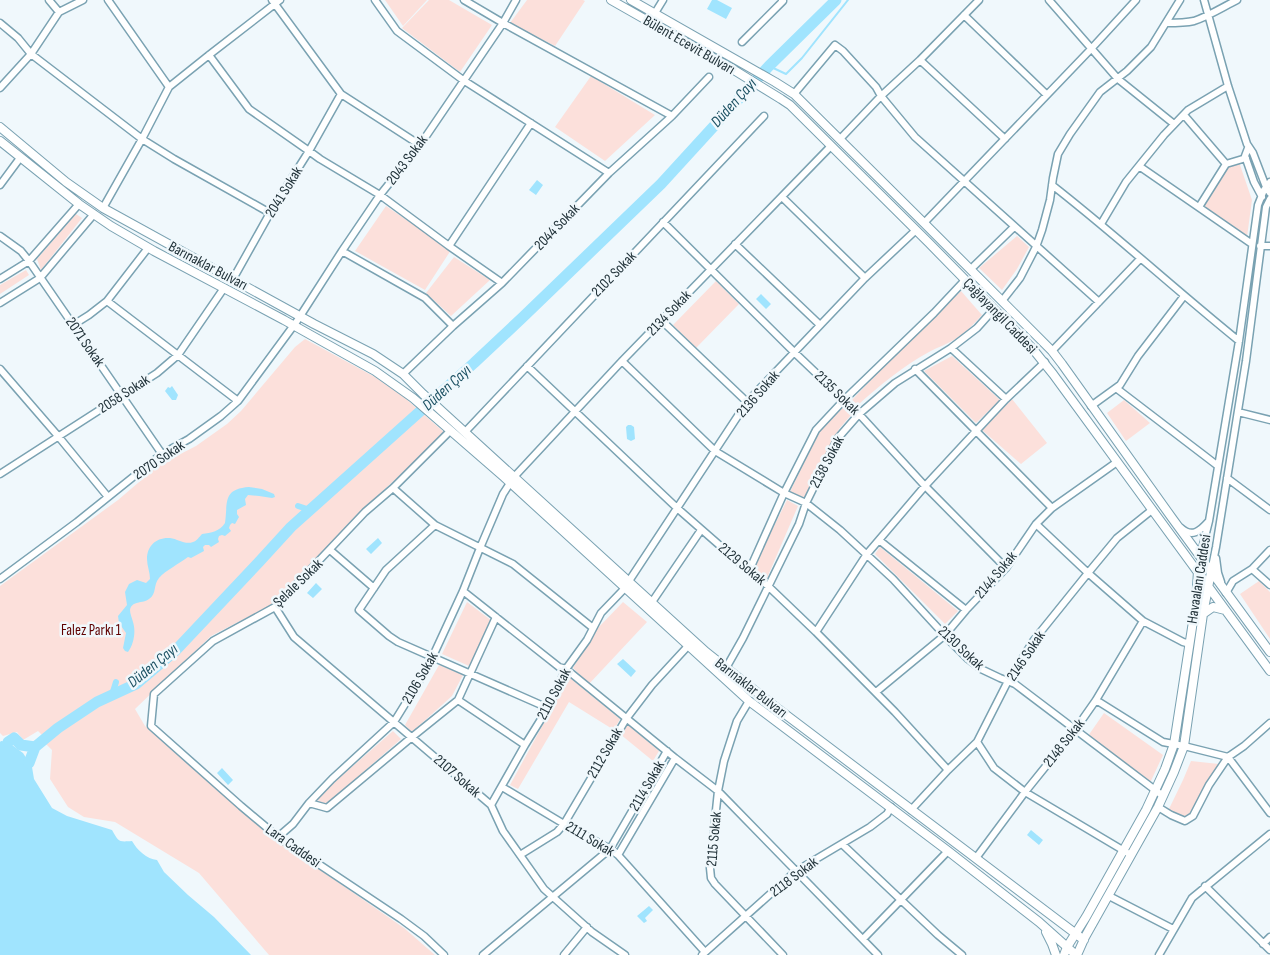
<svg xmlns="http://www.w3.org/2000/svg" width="1270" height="955" font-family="'Sofia Sans Condensed',sans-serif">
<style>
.green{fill:#fce0db}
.water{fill:#a0e4fe}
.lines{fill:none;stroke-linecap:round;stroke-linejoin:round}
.stream{stroke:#a0e4fe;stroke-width:2}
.canal{stroke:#a0e4fe;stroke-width:6}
.river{stroke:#a0e4fe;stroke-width:11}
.minor-casing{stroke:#7aa2b2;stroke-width:9}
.major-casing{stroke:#7aa2b2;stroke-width:10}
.minor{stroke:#fff;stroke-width:6}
.major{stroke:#fff;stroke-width:8}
.labels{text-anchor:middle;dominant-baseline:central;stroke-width:5;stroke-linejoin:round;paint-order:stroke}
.street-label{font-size:15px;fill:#22333a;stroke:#f0f8fc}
.park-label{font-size:15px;fill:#5f0000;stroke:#f0f8fc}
.water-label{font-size:16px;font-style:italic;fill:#1c5163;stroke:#f0f8fc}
</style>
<rect width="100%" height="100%" fill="#f0f8fc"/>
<path class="green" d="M385 0H427L403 26Z
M429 0H449L492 25 460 72 402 28Z
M527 0H583L585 1 555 46 510 23Z
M591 76 655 115 605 161 555 127Z
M1239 162 1252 200 1247 237 1202 206 1228 166Z
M386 206 451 250 425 290 355 251Z
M76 214 82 218 41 270 37 259Z
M1017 236 1029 247 1017 269 1002 290 979 268Z
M454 257 490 280 451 316 426 293Z
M26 270 29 275 0 294V285Z
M716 281 739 304 696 348 673 325Z
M961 291 982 315C974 324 966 332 957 338 948 344 938 347 929 352 903 366 879 386 858 405L852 400 889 361Z
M305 339 375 377 405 398 445 433 358 514 271 605 211 636 135 709 145 726 267 833 404 928 435 955H269L199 873 115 822 84 817 68 807 50 779 52 750 43 741 42 735 38 731 23 740 17 732 3 736 0 733V586L118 500 159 465 196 446 227 424 241 411 295 347Z
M952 356 1000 400 976 423 924 371Z
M1012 399 1047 443 1021 464 982 430Z
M1124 400 1150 423 1126 441 1107 413Z
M844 406 851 413V415L839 429 806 498 790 492 818 433Z
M787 500 798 506 767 578 753 568Z
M880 547 958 611 945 624 875 554Z
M1259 581 1270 592V639L1240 594Z
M467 602 492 621 469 666 442 654Z
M623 602 647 622 589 684 573 668 596 630Z
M439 665 463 675 452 696 412 732 405 725Z
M569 677 620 719 614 730 569 702 518 789 510 785Z
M1104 713 1163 755 1150 783 1088 736Z
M627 724 659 751 653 761 620 734Z
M393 731 401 739 327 804 318 801 321 794Z
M1191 761 1219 764 1189 816 1184 818 1168 811 1183 780Z"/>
<path class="water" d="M712 0H717L732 8 726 19 707 9Z
M537 180 543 185 536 195 529 190Z
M761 294 771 304 766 309 756 299Z
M172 386 178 395 176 400H172L165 391 168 387 170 388Z
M628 425H631L634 427 635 439 631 441 627 439 626 427Z
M249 487 262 489 274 494 275 497 272 498 259 496 248 495 245 499 246 505 237 510V514L239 517 235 524 232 523 230 525 229 528 231 531 225 536 222 535 219 536 218 539 219 542 211 547 209 545H205L203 547 204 551 191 558 188 557C179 564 166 570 159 578 153 585 157 594 149 599 143 604 132 600 130 610 130 614 132 618 133 622 136 631 134 644 128 652L125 651 123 648 126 633 119 623 118 616 127 605 125 592 129 584 137 580 146 583 150 579C150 572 147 566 147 559 147 546 156 537 170 538 178 539 185 545 193 542 197 541 199 537 202 534 211 533 220 531 225 523 228 503 222 489 249 487Z
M378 538 382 543 371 554 366 549Z
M316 583 322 589 313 598 307 593Z
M623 659 636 671 631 677 617 664Z
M1 741 8 742 23 753 32 767 34 779 52 808 67 816 112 830C119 842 118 842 132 841 137 850 147 859 157 860L164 872 188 895 214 917 251 955H0V742Z
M222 768 233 780 228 785 217 773Z
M1031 830 1043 840 1039 845 1027 835Z
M649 906 653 910 645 918 647 921 644 923 637 916Z"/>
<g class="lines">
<path class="stream" d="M769 66 786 74 802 58 848 0"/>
<path class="canal" d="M298 506 310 510
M112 695 116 682"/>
<path class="river" d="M8 742 14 738 21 745 35 747
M29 763 35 747 58 728 97 702 136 684 176 650 259 562 291 527 474 363 523 317 661 184 769 66 836 0"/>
<g class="minor-casing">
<path id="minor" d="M49 0 59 12
M108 0 169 87
M272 0 341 94 420 145
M375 0 397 31 463 80 609 173
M464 0 503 23 672 116
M1049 0 1118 79 1174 124
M1204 0 1228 86 1247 144 1253 153 1266 187 1270 193
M655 13 663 0
M964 15 1047 95
M0 23 18 38 31 54 142 139 169 87 209 55 280 0
M1166 23C1175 23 1185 23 1194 21 1209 16 1223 7 1237 0
M742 42 783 1 782 0
M209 55 249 109 309 151 341 94
M920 60 1005 139
M0 88 31 54 59 12 83 0
M794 94 835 45 843 51 876 87 881 96 915 137 1099 302
M1184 115 1226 164
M840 139 881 96 920 60 979 0
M1248 148 1245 156 1254 182 1262 197
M1139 166 1252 244
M0 185 20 158
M1052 185C1116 235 1176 290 1239 341
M782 197 865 278
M1199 207 1226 164 1246 158
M103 208 142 139 174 159 270 213
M663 222 795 353 859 414 925 486 1006 568
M924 223 1091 49 1136 0
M1101 224 1126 182 1164 135 1188 110 1228 86
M0 236 21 251 29 261 162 454
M735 244 820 325
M449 246 531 123
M1260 246H1270
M342 251 425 298 453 326
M974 266 1014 227
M0 279 29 261 79 204
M233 279 270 213 309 151 320 159 380 195 449 246 502 283
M107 301 238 401
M1002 301 1020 278 1036 247 1042 230 1050 200 1053 178 1058 154 1070 134 1100 92 1127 71 1151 47 1180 0
M0 303 40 278 94 214
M661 320 747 402
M73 325 89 315 107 301 148 248
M951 348 1006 399
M1052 351 1140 259
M622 361 715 451 784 493 806 503 840 530 893 579 948 639 968 659 981 669 1000 678 1015 684 1163 796
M527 366 677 508 749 571 768 586 816 632 895 712 948 770
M0 369 58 436 108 497
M915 369 1052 508
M403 374 453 326 502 283 609 173 672 116 709 77
M1116 388 1218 466
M1091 406 1120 385 1138 356 1184 296
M1238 412 1270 420
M465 432 764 116
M0 474 157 373 178 355 224 288
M1227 478 1270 510
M393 488 435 525 386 570 359 610 389 636 398 642 548 708
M1036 524 1088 573 1143 621 1183 642 1190 644
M435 525 513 564 593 628
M1181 528C1192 538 1200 531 1208 522
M879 540 966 610
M330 550 374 588
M1200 557 1209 521 1239 341 1258 205 1264 190 1270 182
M1216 558 1218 573 1221 582
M1252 569 1270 585
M749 571 784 493 816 430 844 400 934 313 965 280
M1211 572 1216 547 1246 361 1265 215 1266 207 1270 199
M0 579 77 522 148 465 162 454 189 439 221 416 238 401 297 321 342 251 380 195 420 145 503 23 516 0
M629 581 747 402 865 278 916 230
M463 591 559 667 566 669 675 758
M1226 593 1233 581 1252 569 1270 550
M652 602 701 530
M275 607 294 637 491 805 503 831 544 889 592 932 625 955
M816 632 867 554 925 486 976 431 1006 399 1045 362
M726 668 743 638 799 524 806 503 838 438 859 414 895 383 951 348 977 328 994 309
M876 692 945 635 966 610 1006 568 1036 524 1052 508 1117 462
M458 700 525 745
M1096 700 1163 742 1184 746 1228 757 1270 813
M749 701 737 721 724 761 718 791 710 868 711 878 715 884 783 955
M977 742 994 768 1025 792 1131 855
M502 787 564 824 610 849 618 855 705 952
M309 803 327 808 412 737 458 700 496 617
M491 805 525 745 548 708 566 669 587 640 601 613 625 588
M1158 807 1171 815 1185 821 1193 816 1209 785 1228 757 1244 746 1270 723
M911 810 948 770 977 742 1008 681 1034 640 1088 573 1117 538 1152 510
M278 837 293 824 309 803 332 779 394 722 423 675 433 656 463 591 480 548 503 494 514 477 622 361 831 146
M842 844 938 935 962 955
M520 855 557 832 564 824 626 719 652 685 688 646
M618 855 675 758 718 791 878 955
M976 858 1025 792 1075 730 1096 700 1143 621
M1205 886 1270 950
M1109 896 1173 929
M863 939 948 851
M1263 944 1270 937
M444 955 424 936 401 919 278 837 241 806 151 726 154 694 213 641 275 607 365 512 393 488 450 431
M483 955 610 849 667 751
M564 955 587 927
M702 955 796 871 870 827 887 814 891 807
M1159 955 1192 898 1270 834"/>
</g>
<g class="major-casing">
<path id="major" d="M611 0 734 70 781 99 790 105 929 243 1032 348 1053 374 1270 671
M631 0 775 82 794 94 924 223 1052 351 1062 364 1172 518 1270 652
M0 127 66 182 103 208 314 324 373 354 403 374 423 394 706 652 773 705 1084 940
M0 141 79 204 111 226 154 251 284 320 375 371 413 398 504 477 749 701 948 851 1039 922 1076 955
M1203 614 1213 607 1225 610
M1046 932 1052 944 1056 955
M1064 955 1067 947 1086 917 1146 810 1165 769 1174 744 1196 602 1198 571
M1077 955 1085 937 1158 807 1174 772 1184 746 1203 614 1211 572"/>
</g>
<use href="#minor" class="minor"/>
<use href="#major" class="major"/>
</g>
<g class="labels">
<g class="street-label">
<text transform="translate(689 45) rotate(30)">Bülent Ecevit Bulvarı</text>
<text transform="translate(407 160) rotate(-53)">2043 Sokak</text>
<text transform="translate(284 192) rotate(-58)">2041 Sokak</text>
<text transform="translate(557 227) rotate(-46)">2044 Sokak</text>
<text transform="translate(208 266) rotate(28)">Barınaklar Bulvarı</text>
<text transform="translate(614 274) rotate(-46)">2102 Sokak</text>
<text transform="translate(669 313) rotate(-46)">2134 Sokak</text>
<text transform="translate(1000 316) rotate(46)">Çağlayangil Caddesi</text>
<text transform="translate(85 342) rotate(55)">2071 Sokak</text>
<text transform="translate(837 393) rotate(44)">2135 Sokak</text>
<text transform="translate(124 394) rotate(-33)">2058 Sokak</text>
<text transform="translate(758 394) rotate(-49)">2136 Sokak</text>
<text transform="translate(159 460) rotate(-34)">2070 Sokak</text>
<text transform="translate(827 462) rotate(-62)">2138 Sokak</text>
<text transform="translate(742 564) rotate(40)">2129 Sokak</text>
<text transform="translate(996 575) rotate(-50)">2144 Sokak</text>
<text transform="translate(1199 579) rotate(-81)">Havaalanı Caddesi</text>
<text transform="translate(298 583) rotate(-44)">Şelale Sokak</text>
<text transform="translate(961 648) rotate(43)">2130 Sokak</text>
<text transform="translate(1026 656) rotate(-56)">2146 Sokak</text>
<text transform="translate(420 678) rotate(-60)">2106 Sokak</text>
<text transform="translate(751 688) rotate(38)">Barınaklar Bulvarı</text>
<text transform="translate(554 694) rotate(-62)">2110 Sokak</text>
<text transform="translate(1064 743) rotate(-52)">2148 Sokak</text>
<text transform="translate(605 753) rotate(-60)">2112 Sokak</text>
<text transform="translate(457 776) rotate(41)">2107 Sokak</text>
<text transform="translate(647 786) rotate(-60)">2114 Sokak</text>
<text transform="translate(590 839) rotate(31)">2111 Sokak</text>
<text transform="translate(714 839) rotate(-85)">2115 Sokak</text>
<text transform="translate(293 846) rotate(35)">Lara Caddesi</text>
<text transform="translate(794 877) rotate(-37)">2118 Sokak</text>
</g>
<g class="park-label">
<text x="91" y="630">Falez Parkı 1</text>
</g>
<g class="water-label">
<text transform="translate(734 103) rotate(-48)">Düden Çayı</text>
<text transform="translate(447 388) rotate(-42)">Düden Çayı</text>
<text transform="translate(153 666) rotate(-39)">Düden Çayı</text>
</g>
</g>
</svg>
